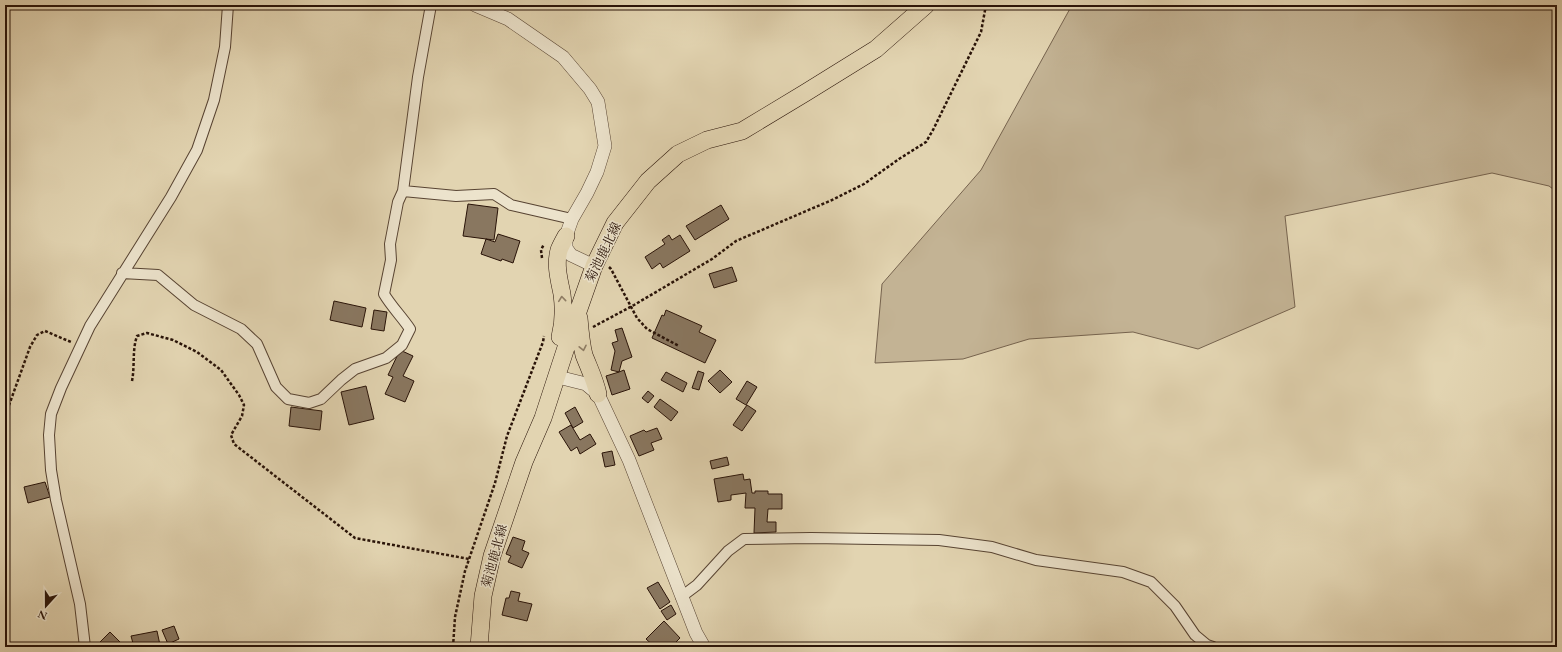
<svg xmlns="http://www.w3.org/2000/svg" width="1562" height="652" font-family="'EB Garamond','Noto Serif JP',serif">
<style>
.green{fill:#c3b394;stroke:#76634e}
.building{fill:#897760;stroke:#291308}
.lines{fill:none;stroke-linecap:round;stroke-linejoin:round}
.minor-casing{stroke:#574332;stroke-width:12}
.tertiary-casing{stroke:#574332;stroke-width:14}
.primary-casing{stroke:#291308;stroke-width:18}
.path{stroke:#291308;stroke-width:2.5;stroke-dasharray:3 2;stroke-linecap:butt}
.minor{stroke:#ece3cc;stroke-width:10}
.tertiary{stroke:#ece3cc;stroke-width:13}
.primary{stroke:#e2d4b1;stroke-width:17}
.oneway{stroke:#8f7d65}
.labels{text-anchor:middle;dominant-baseline:central;stroke-width:3;stroke-linejoin:round;paint-order:stroke}
.street-label{font-size:13px;fill:#291308;stroke:#ece3cc}
</style>
<rect width="100%" height="100%" fill="#e2d4b1"/>
<filter id="stains"><feTurbulence type="fractalNoise" baseFrequency=".005" numOctaves="4"/><feColorMatrix values="0 0 0 0 .2 0 0 0 0 .09 0 0 0 0 .02 0 0 0 .5 -.17"/></filter>
<radialGradient id="worn" r=".72"><stop offset=".6" stop-color="#630" stop-opacity="0"/><stop offset="1" stop-color="#630" stop-opacity=".3"/></radialGradient>
<path class="green" d="M1072 5H1557V192L1549 186 1492 173 1285 216 1295 307 1198 349 1133 332 1029 339 963 359 875 363 882 284 981 170Z"/>
<path class="building" d="M468 204 498 208 494 240 463 236Z
M721 205 729 219 695 240 686 226Z
M498 234 520 241 513 263 502 259 501 261 481 254 486 239 495 242Z
M669 235 672 240 680 235 690 251 663 268 660 263 652 269 645 257 665 244 662 240Z
M732 267 737 281 714 288 709 274Z
M334 301 366 308 362 327 330 320Z
M374 310 387 312 384 331 371 329Z
M666 310 702 326 699 332 716 340 705 363 652 338 662 315 664 316Z
M622 328 632 357 622 361 619 372 624 370 630 389 612 395 606 376 619 372 611 370 615 351 612 343 618 341 615 330Z
M400 350 413 356 403 376 414 381 405 402 385 394 393 377 388 375Z
M720 370 732 382 720 393 708 381Z
M698 371 704 373 699 390 692 388Z
M666 372 687 383 683 392 661 380Z
M747 381 757 387 746 405 736 399Z
M366 386 374 419 349 425 341 392Z
M648 391 654 396 648 403 642 398Z
M660 399 678 412 671 421 654 407Z
M747 405 756 411 742 431 733 425Z
M291 407 322 411 320 430 289 426Z
M575 407 583 422 573 428 565 413Z
M571 425 580 440 590 434 596 444 580 454 577 447 571 451 559 432Z
M657 428 662 439 651 443 654 450 639 456 630 436 644 430 646 432Z
M612 451 615 465 605 467 602 453Z
M727 457 729 465 712 469 710 461Z
M743 474 744 480 750 479 752 493H755V491H768V494H782V509H768L767 522H776V532L754 533 755 508H745L746 493 731 495V500L718 502 714 479Z
M45 482 50 497 28 503 24 487Z
M513 537 525 541 522 550 529 553 522 568 508 562 511 556 506 554Z
M658 582 670 602 660 609 647 588Z
M511 591 520 593 518 601 532 604 527 621 502 615 506 598H509Z
M671 605 676 614 667 620 661 611Z
M664 621 680 638 671 647H655L646 639Z
M174 626 179 639 168 644 162 630Z
M157 631 160 645 147 647H134L131 636Z
M110 632 125 647H101L98 644Z"/>
<g class="lines">
<g class="minor-casing">
<path id="minor" d="M403 191 456 196 494 194 511 205 572 219
M122 273 158 275 194 305 241 329 257 344 276 387 288 399 309 403 321 399 341 380 355 369 386 358 402 345 410 329C402 317 391 306 384 294L391 260 390 244 398 202 403 191 418 77 431 5
M681 597 697 585 728 551 744 539 811 538 939 540 992 547 1036 560 1123 572 1151 582 1175 606 1195 635 1207 645 1213 647
M85 647 80 604 56 500 51 470 49 435 51 414 61 388 90 326 171 197 197 150 214 100 225 47 228 5"/>
</g>
<g class="tertiary-casing">
<path id="tertiary" d="M475 5 508 19 563 57 590 89 598 102 605 146 597 172 587 193 572 219 566 236V248L571 255 594 266
M558 377 586 384 598 394 629 460 696 633 704 647"/>
</g>
<g class="primary-casing">
<path id="primary" d="M579 318C580 330 581 343 584 355 589 368 595 380 598 394
M560 337C564 322 564 309 562 294 559 279 555 265 559 250 561 245 564 240 566 236
M479 647 483 596 492 556 524 462 543 418 575 320 594 266 615 223 648 181 678 154 707 140 742 131 805 93 876 49 926 5"/>
</g>
<path class="path" d="M542 258 541 250 544 244
M609 267 611 269 637 318 647 329 679 346
M593 327 634 305 712 259 736 241 832 200 864 184 899 159 926 142 933 130 981 32 986 5
M132 381C135 366 132 350 137 336L147 333 173 340 197 352 221 370 239 395 244 405 242 416 231 435 234 444 355 538 469 559
M5 425 8 408 30 347 37 335 45 331 71 342
M453 647 455 617 465 571 495 483 507 436 543 342 544 336"/>
<use href="#minor" class="minor"/>
<use href="#tertiary" class="tertiary"/>
<use href="#primary" class="primary"/>
</g>
<defs><path id="oneway-chevron" d="M-2-3.5L2.5 0L-2 3.5" fill="none" stroke-width="1.6" stroke-linecap="round" stroke-linejoin="round"/></defs>
<g class="oneway">
<use href="#oneway-chevron" transform="translate(562 299) rotate(-96)"/>
<use href="#oneway-chevron" transform="translate(583 348) rotate(78)"/>
</g>
<g class="labels">
<g class="street-label">
<text transform="translate(603 252) rotate(-64)">菊池鹿北線</text>
<text transform="translate(494 556) rotate(-75)">菊池鹿北線</text>
</g>
</g>
<rect width="1562" height="652" fill="none" stroke="#e2d4b1" stroke-width="20"/>
<rect x="6" y="6" width="1550" height="640" fill="none" stroke="#291308" stroke-width="2"/>
<rect x="10" y="10" width="1542" height="632" fill="none" stroke="#291308"/>
<g transform="translate(46 606) rotate(201)" stroke="#ece3cc" stroke-width="3" paint-order="stroke">
<path d="M0-3L7 15L0 10L-7 15Z" fill="#291308"/>
<text y="-6" font-size="11" font-weight="bold" text-anchor="middle" fill="#291308">N</text>
</g>
<rect width="100%" height="100%" filter="url(#stains)"/>
<rect width="100%" height="100%" fill="url(#worn)"/>
</svg>
